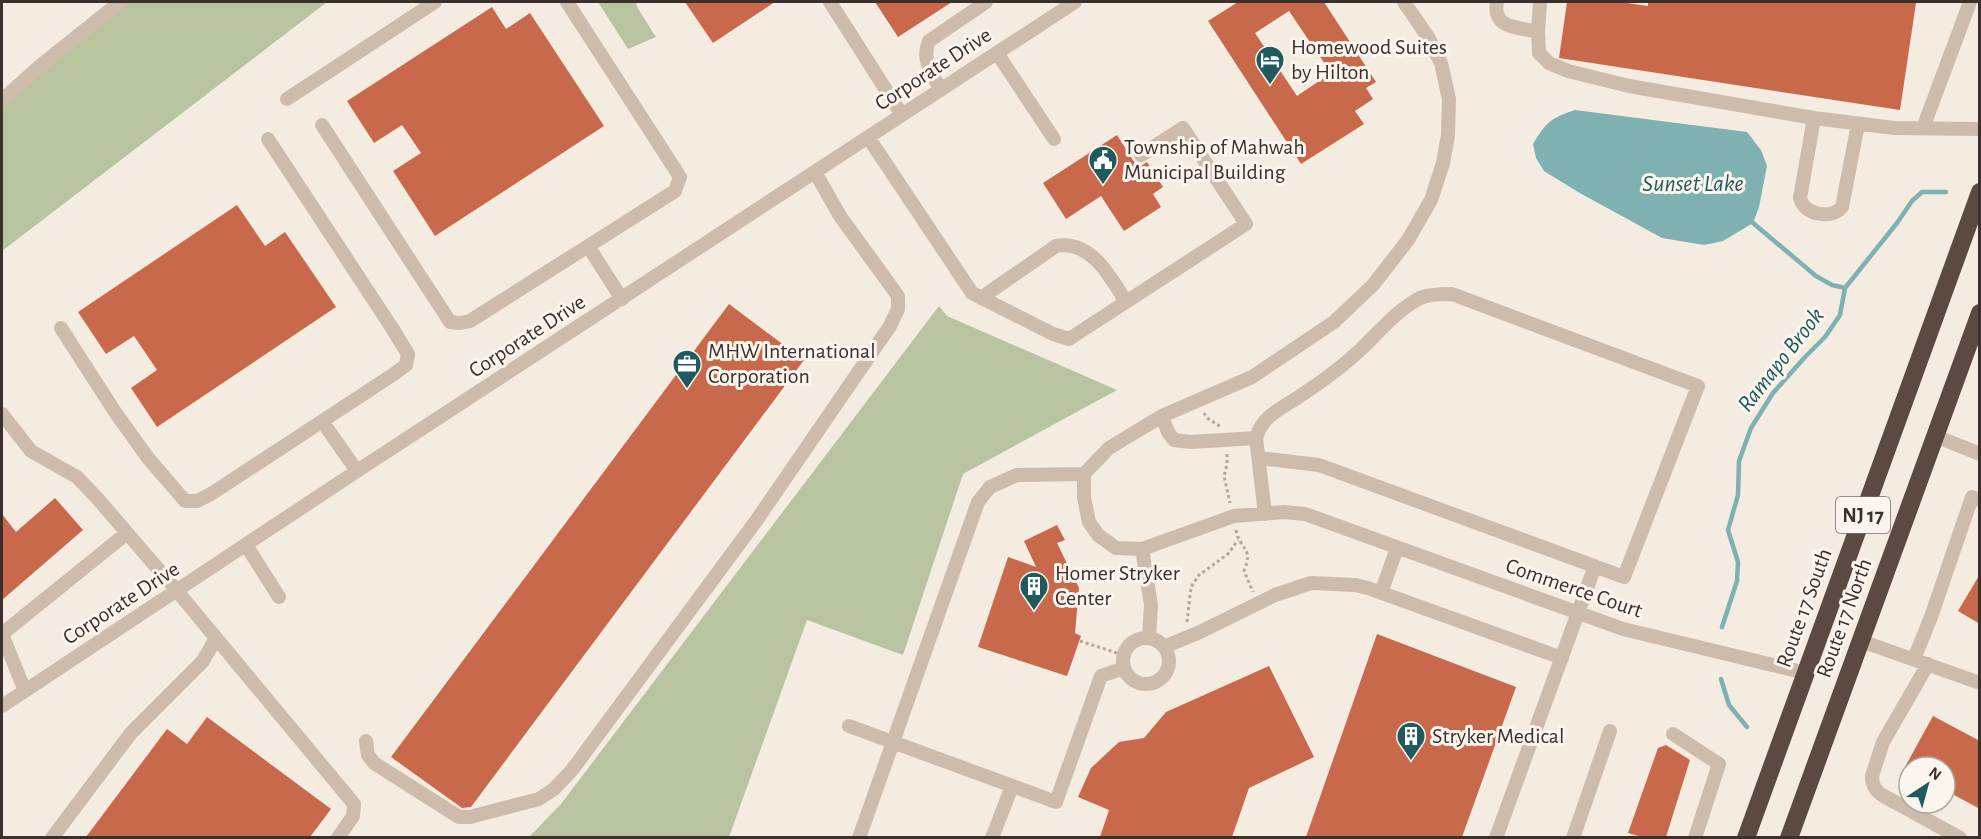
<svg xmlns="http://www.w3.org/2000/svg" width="1981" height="839" font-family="'Alegreya Sans',sans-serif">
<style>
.green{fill:#b8c4a0}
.water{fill:#7fb0b2}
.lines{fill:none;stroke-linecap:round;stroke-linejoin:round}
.stream{stroke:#7fb0b2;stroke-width:4.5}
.building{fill:#c8694b;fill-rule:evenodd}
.path{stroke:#b9a596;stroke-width:3;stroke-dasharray:3 3;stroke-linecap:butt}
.minor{stroke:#cdbbac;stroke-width:14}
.highway{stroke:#5c4a42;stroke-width:18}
.labels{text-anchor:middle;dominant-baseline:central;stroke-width:6;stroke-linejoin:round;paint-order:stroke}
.shield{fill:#fbf5ee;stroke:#756b66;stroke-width:1.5}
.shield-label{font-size:21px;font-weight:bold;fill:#3b302b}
.poi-label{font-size:22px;fill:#3b302b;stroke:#fbf5ee;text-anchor:start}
.street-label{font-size:22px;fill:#3b302b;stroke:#fbf5ee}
.water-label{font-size:24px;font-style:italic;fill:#1f5a5e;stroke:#fbf5ee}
</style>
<rect width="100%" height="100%" fill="#f4ebe1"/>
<path class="green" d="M122 2H327L2 251V98Z
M598 2H636L637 7 656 37 628 49Z
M939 306 947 316 1117 390 963 474 903 655 807 620 729 837H529L561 804Z"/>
<path class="water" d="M1575 110 1747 132 1761 150 1767 166 1759 207 1753 223 1723 241 1704 245 1662 238 1578 192 1544 171 1536 158 1533 144C1546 122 1551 118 1575 110Z"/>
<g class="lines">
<path class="stream" d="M1753 223 1816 276 1832 285 1845 288 1897 223 1912 201 1922 192H1946
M1722 627 1737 581 1738 562 1728 530 1738 495 1739 461 1751 428 1773 393 1805 357 1825 337 1840 315 1845 288
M1721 679 1729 705 1747 727"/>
</g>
<path class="building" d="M685 2H775L713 43Z
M875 2H952L898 37Z
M1238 2H1324L1376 82 1366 88 1373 99 1355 111 1364 124 1301 164 1208 21ZM1289 11 1331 73 1297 96 1255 33Z
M1567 2H1620L1648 6V2L1916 3 1900 110 1559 58Z
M492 7 506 29 530 13 604 126 435 236 393 171 421 153 402 125 374 143 347 101Z
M1117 135 1138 168 1147 162 1163 187 1153 194 1161 207 1124 231 1101 196 1066 219 1043 183Z
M237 205 265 246 285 232 336 307 157 427 131 388 157 370 134 336 106 354 78 312Z
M729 304 804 360 471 807 462 808 391 757Z
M55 498 83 530 2 600V514L16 532Z
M1057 525 1065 540 1057 543 1079 588 1075 633 1081 636 1067 676 978 647 1008 557 1036 567 1024 541Z
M1980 574V624L1958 611Z
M1377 634 1516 687 1462 837H1306Z
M1269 666 1314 757 1249 788 1232 837H1100L1109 810 1078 797 1091 768 1119 742 1144 738 1166 712Z
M1933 716 1980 741V809L1945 790V767H1905Z
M207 717 331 809 310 837H86L167 729 187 744Z
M1666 745 1690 760 1666 837H1642L1628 833 1658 748Z"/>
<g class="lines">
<path class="path" d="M1204 413 1207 418 1221 427
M1227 454V464L1224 476 1230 503
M1236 530C1240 551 1254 547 1244 571L1253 592
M1187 622 1191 587 1199 575 1228 554 1238 540
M1080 641 1120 654"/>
<path class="minor" d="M830 2 902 115
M1404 2 1428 37 1441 63 1449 99 1448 135 1443 163 1431 200 1408 240 1373 285 1334 322 1252 377 1162 416 1109 448 1084 474V498L1089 522 1098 535 1116 548 1142 549 1234 516 1284 512 1305 514 1623 629 1806 673
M1497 2C1492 29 1518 27 1538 32
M1540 2 1538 32 1539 53 1549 63 1568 71 1629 86 1814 118 1894 128 1980 129
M997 53 1054 139
M941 90C932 74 921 59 929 41L986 2
M287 99 435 2
M2 100 40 66 120 2
M1814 118 1800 198C1804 215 1832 220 1842 207L1858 124
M322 125 450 322 460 323 470 321 675 191 680 177 567 2
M1923 128 1970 2
M868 137 972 293 1053 334 1069 339 1246 224 1183 128 1141 155
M588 246 622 299
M981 298 1056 246C1091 240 1110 276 1126 302
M61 328 115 412 148 458 185 501H197L211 494 394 374 406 365 408 354 392 328 268 139
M2 414 31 451 77 477 97 498 177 591 354 804 353 816 338 838
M1162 416 1168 432 1174 440 1190 442 1256 438
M322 421 357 471
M1935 436 1980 454
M1259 458 1319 465 1624 577 1698 386 1452 294C1442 294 1429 294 1420 298 1397 310 1379 332 1360 350 1340 369 1317 385 1294 400 1277 410 1261 419 1256 438L1265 514
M246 545 279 597
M1142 549 1151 605 1149 638
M1381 593 1397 548
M1123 661a23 23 0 1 1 46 0a23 23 0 1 1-46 0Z
M1861 641 1980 683
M1164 647 1200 632 1275 595 1311 583 1355 585 1368 588 1562 658
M1914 659 1931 617 1972 497 1980 500
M1928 664 1883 742 1872 776C1872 785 1875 790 1882 795L1960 838
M25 691 2 634 127 533
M2 706 357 471 1075 2
M849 726 1056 802 1101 676 1124 668
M1673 734 1719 764 1695 838
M366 741 368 755 374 763 459 817H470L539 799 554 789 572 770 756 521 890 326 898 309V296L840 216 815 172
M52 838 131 733 203 661 216 638
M859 838 978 502 990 487 1017 475 1084 474
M992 838 1012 786
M1496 838 1595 566
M1573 838 1610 731"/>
<path class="highway" d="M1746 838 1980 192
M1789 838 1980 313"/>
</g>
<defs>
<g id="hotel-pin" transform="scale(1.5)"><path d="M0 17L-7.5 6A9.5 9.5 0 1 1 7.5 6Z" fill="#1f5a5e" stroke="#fbf5ee"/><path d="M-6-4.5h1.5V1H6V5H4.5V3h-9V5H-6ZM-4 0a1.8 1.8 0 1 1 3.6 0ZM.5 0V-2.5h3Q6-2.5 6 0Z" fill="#fff"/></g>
<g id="civic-pin" transform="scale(1.5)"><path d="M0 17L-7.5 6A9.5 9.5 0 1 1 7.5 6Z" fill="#1f5a5e" stroke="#fbf5ee"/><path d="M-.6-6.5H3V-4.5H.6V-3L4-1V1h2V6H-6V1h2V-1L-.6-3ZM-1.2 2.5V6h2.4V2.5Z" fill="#fff"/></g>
<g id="office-pin" transform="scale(1.5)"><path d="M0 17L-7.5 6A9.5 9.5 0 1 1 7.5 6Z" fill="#1f5a5e" stroke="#fbf5ee"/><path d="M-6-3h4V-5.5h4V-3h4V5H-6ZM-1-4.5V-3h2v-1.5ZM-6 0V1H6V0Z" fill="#fff"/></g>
<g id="building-pin" transform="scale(1.5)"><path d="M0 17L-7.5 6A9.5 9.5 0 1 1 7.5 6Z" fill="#1f5a5e" stroke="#fbf5ee"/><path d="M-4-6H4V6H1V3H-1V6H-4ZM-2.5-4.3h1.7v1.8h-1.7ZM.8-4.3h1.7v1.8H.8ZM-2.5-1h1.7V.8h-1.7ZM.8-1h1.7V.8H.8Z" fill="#fff"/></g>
</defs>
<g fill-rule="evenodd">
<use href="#hotel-pin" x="1270" y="60"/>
<use href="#civic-pin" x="1103" y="160"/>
<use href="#office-pin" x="687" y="364"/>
<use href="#building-pin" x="1034" y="586"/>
<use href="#building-pin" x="1411" y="736"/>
</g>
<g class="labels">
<rect class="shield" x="1836" y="497" width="54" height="36" rx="4.5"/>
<g class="shield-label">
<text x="1863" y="515">NJ 17</text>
</g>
<g class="poi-label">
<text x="1291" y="47">Homewood Suites<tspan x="1291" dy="25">by Hilton</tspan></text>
<text x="1124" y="147">Township of Mahwah<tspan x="1124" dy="25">Municipal Building</tspan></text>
<text x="708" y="351">MHW International<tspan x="708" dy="25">Corporation</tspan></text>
<text x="1055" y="573">Homer Stryker<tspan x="1055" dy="25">Center</tspan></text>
<text x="1432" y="736">Stryker Medical</text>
</g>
<g class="street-label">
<text transform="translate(933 69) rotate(-33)">Corporate Drive</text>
<text transform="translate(527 336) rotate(-33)">Corporate Drive</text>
<text transform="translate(1574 588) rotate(19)">Commerce Court</text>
<text transform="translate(121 603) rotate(-33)">Corporate Drive</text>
<text transform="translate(1804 608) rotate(-70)">Route 17 South</text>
<text transform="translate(1844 618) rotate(-70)">Route 17 North</text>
</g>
<g class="water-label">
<text x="1693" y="184">Sunset Lake</text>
<text transform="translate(1781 360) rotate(-52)">Ramapo Brook</text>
</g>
</g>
<rect width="1981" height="839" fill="none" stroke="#3b302b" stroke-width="6"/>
<g transform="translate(1927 785) rotate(36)"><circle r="28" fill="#fbf5ee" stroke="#aea6a0" stroke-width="1.5"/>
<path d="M0-4.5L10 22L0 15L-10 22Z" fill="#1f5a5e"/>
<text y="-9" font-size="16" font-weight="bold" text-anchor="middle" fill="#3b302b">N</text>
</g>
</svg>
